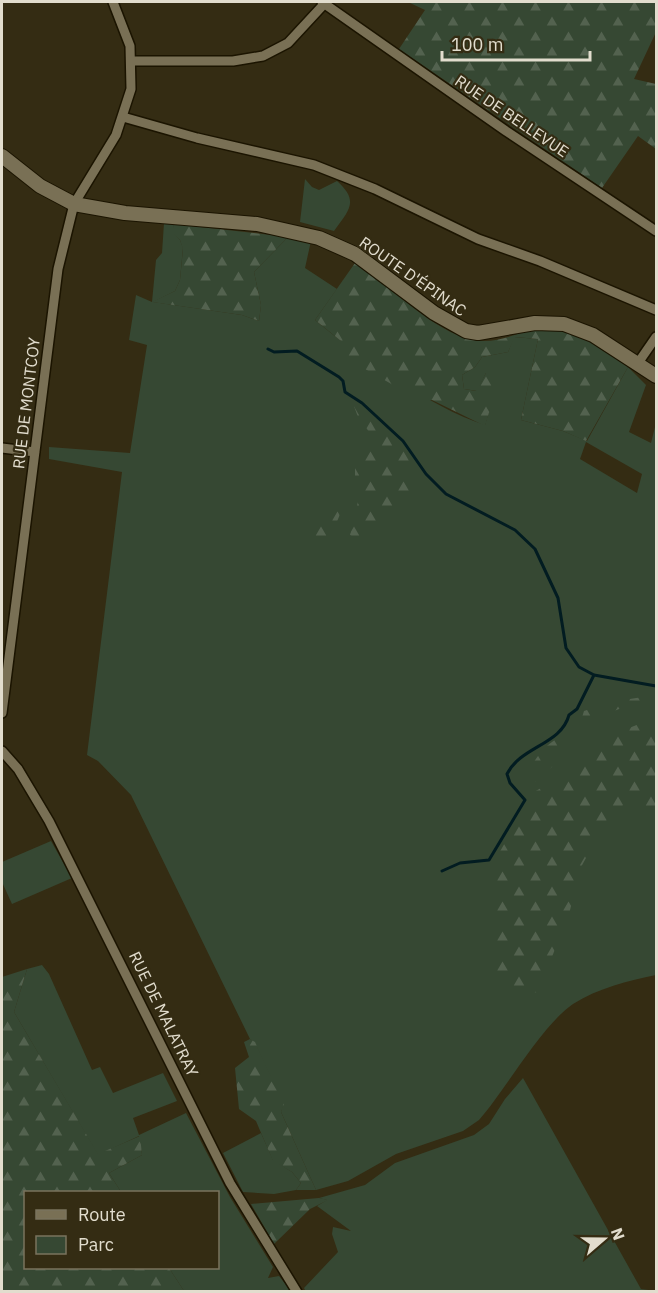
<svg xmlns="http://www.w3.org/2000/svg" width="658" height="1293" font-family="'IBM Plex Sans',sans-serif">
<style>
.green{fill:#364833;fill-rule:evenodd}
.forest{fill:url(#forest-firs)}
.lines{fill:none;stroke-linecap:round;stroke-linejoin:round}
.stream{stroke:#021c21;stroke-width:3}
.street-casing{stroke:#1b1400;stroke-width:12}
.secondary-casing{stroke:#1b1400;stroke-width:16}
.street{stroke:#797055;stroke-width:9}
.secondary{stroke:#797055;stroke-width:14}
.labels{text-anchor:middle;dominant-baseline:central;stroke-width:4.5;stroke-linejoin:round;paint-order:stroke}
.street-label{font-size:16px;fill:#e2ddce;stroke:#342c13}
</style>
<defs>
<pattern id="forest-firs" width="22" height="20" patternUnits="userSpaceOnUse" patternTransform="scale(1.5)"><rect width="22" height="20" fill="#364833"/><path d="M5 1l3.5 6h-7zM16 11l3.5 6h-7z" fill="#53624f"/></pattern>
</defs>
<rect width="100%" height="100%" fill="#342c13"/>
<path class="green" d="M305 179 312 187 319 190 337 181C359 201 350 209 334 231L300 222Z
M164 223 174 224 173 232 180 240 183 248 180 280 175 291 153 302 242 315 259 321 261 305 254 272 288 237 311 241 305 268 337 289 315 320C361 358 430 407 485 425L490 408 486 373 477 391 464 389 462 375 475 367 482 357 508 352 514 337 538 339 521 420 563 431 587 441 628 367 646 385 629 432 651 443 656 423V975C628 981 598 988 573 1004 542 1025 506 1089 479 1120L463 1131 396 1154 348 1181 316 1190 281 1112 283 1104 255 1043 250 1039 131 795 98 761 87 755 122 472 49 459V447L130 453 147 345 129 340 136 295 152 302 156 260 162 253ZM586 442 642 474 637 493 580 459Z
M51 841 72 878 12 904 2 882V862Z
M42 965 49 974 92 1070 100 1067 113 1093 163 1073 177 1101 133 1118 139 1135 186 1113 230 1197 273 1267 268 1278 279 1276 291 1291H184L169 1268H218V1192H121L109 1173 142 1155 139 1136 98 1155 14 1012 27 969Z
M523 1078 641 1289 656 1291 306 1292 304 1288 338 1252 332 1234 333 1227 351 1231 317 1206 327 1200 319 1198 365 1185 395 1163 474 1135 489 1124 505 1099Z
M261 1133 273 1160 292 1172 301 1183 296 1190 274 1194 243 1192 223 1153Z"/>
<path class="forest" d="M408 2H656V32L634 79 656 84V149L638 136 602 188 399 49 425 10Z
M174 224 288 237 254 272 261 305 259 321 242 315 152 302 175 291 180 280 183 249 180 240 172 232Z
M355 263C392 286 432 332 474 340 492 344 511 336 527 331 565 320 600 345 628 367L586 441 563 431 521 420 538 339 515 337 508 352 482 357 475 367 462 375 464 389 476 391 486 373 499 379 485 426 432 400 423 402 344 357 341 341 315 320Z
M351 398 357 399C373 426 391 427 408 447 419 460 414 491 408 506L399 501 370 537 359 540 350 535 361 489 355 477V453L370 433 358 417Z
M337 494 341 495C346 510 333 529 326 542L318 545 304 535 302 522 315 520Z
M656 695V702C629 703 607 712 584 727L580 724 584 711 610 702Z
M642 723 656 724V811L628 801 608 818 581 867 569 914 538 992 507 996C475 944 507 913 494 862L534 792 541 788 548 792 544 804C575 758 590 742 642 723Z
M571 732 574 739C569 750 543 778 533 783L528 772C541 750 547 742 571 732Z
M27 969 14 1012 98 1154 140 1136 142 1155 109 1173 121 1192H26V1268H169L184 1291H2V977Z
M250 1039 255 1042 284 1104 281 1112 316 1190H296L301 1183 292 1172 273 1161 256 1121 239 1109 235 1068 249 1057 244 1042Z
M319 1198 328 1200 310 1209 274 1244 251 1204Z"/>
<g class="lines">
<path class="stream" d="M268 349 274 352 297 351 339 377 343 381 345 392 362 403 403 441 426 474 446 494 515 530 535 549 558 598 566 648 579 667 594 675 656 686
M442 871 460 863 489 860 525 800 510 783 507 774C521 746 561 745 569 715L577 709 594 675"/>
<g class="street-casing">
<path id="street" d="M322 2 506 131 656 231
M131 61H233L263 56 288 43 326 2
M123 117 197 138 314 165 375 189 478 239 540 261 656 310
M638 363 656 337
M2 448 35 452
M2 713 58 269 74 204 116 135 131 89 130 46 113 2
M2 751 18 769 49 821 230 1183 297 1292"/>
</g>
<g class="secondary-casing">
<path id="secondary" d="M2 156 40 186 74 204 125 213 257 224 319 238 355 254 434 313 466 331 478 333 535 323 564 324 593 335 656 376"/>
</g>
<use href="#street" class="street"/>
<use href="#secondary" class="secondary"/>
</g>
<g class="labels">
<g class="street-label">
<text transform="translate(512 116) rotate(34)">RUE DE BELLEVUE</text>
<text transform="translate(413 276) rotate(35)">ROUTE D'ÉPINAC</text>
<text transform="translate(26 403) rotate(-83)">RUE DE MONTCOY</text>
<text transform="translate(164 1014) rotate(64)">RUE DE MALATRAY</text>
</g>
</g>
<rect width="658" height="1293" fill="none" stroke="#e2ddce" stroke-width="6"/>
<rect x="24" y="1191" width="195" height="78" fill="#342c13" stroke="#7a735e" stroke-width="1.5"/>
<rect x="36" y="1210" width="30" height="9" fill="#797055" stroke="#7a735e" stroke-width="1.5"/>
<text x="78" y="1221" font-size="18" fill="#e2ddce">Route</text>
<rect x="36" y="1236" width="30" height="18" fill="#364833" stroke="#7a735e" stroke-width="1.5"/>
<text x="78" y="1251" font-size="18" fill="#e2ddce">Parc</text>
<g transform="translate(604 1239) rotate(70)" stroke="#342c13" stroke-width="4.5" paint-order="stroke">
<path d="M0-4.5L10 22L0 15L-10 22Z" fill="#e2ddce"/>
<text y="-9" font-size="16" font-weight="bold" text-anchor="middle" fill="#e2ddce">N</text>
</g>
<path d="M442 51v9h148v-9" fill="none" stroke="#e2ddce" stroke-width="3"/>
<text x="451" y="51" font-size="18" fill="#e2ddce" stroke="#342c13" stroke-width="4.5" paint-order="stroke">100 m</text>
</svg>
